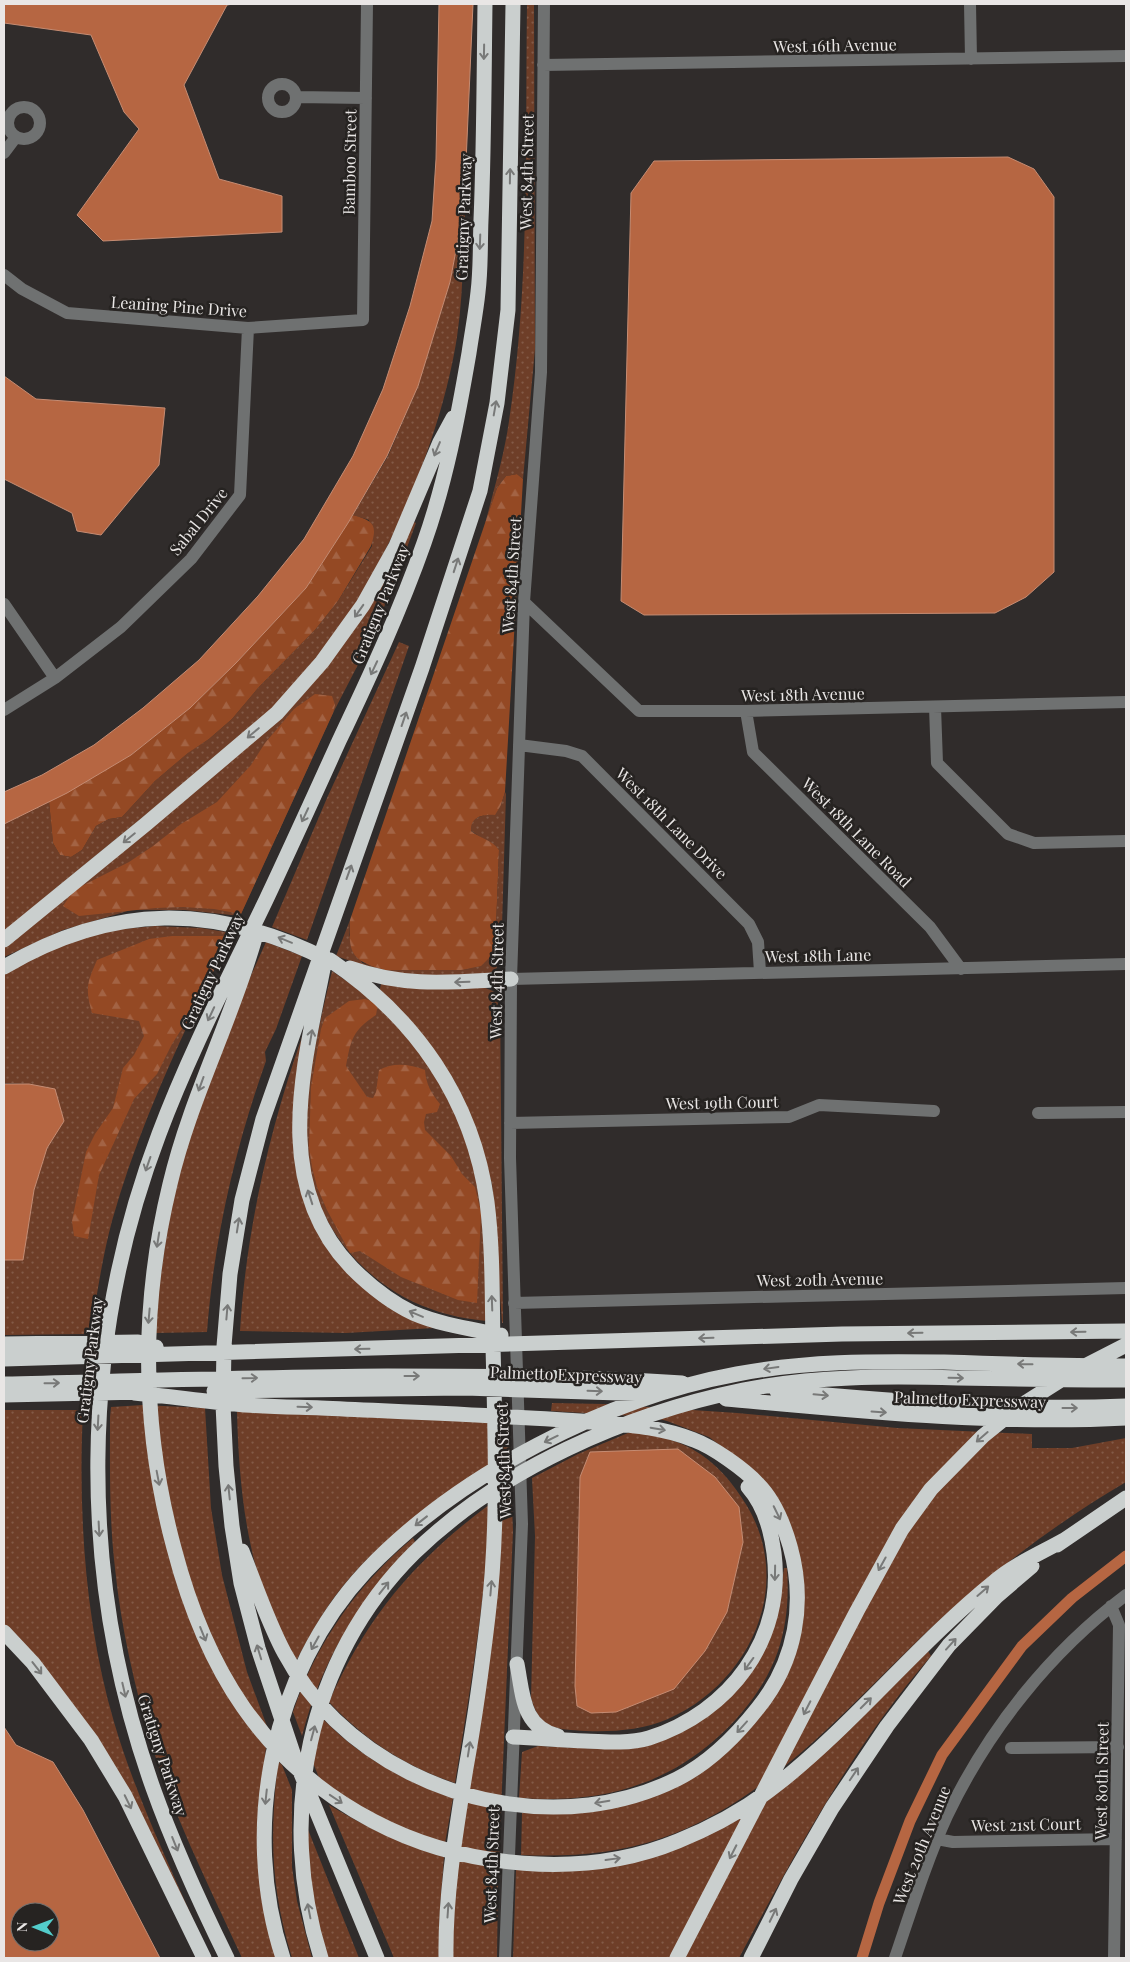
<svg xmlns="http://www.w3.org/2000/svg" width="1130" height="1962" font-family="'Playfair Display',serif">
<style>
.grass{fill:url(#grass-dots);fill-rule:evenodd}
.forest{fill:url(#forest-firs)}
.water{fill:#b66642;stroke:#c58c73;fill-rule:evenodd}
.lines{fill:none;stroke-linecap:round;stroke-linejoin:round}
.canal{stroke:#b66642;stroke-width:11}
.minor{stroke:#6f7171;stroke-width:12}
.highway{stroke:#cacfce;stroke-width:15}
.oneway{stroke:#787978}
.labels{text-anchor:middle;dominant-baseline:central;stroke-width:5;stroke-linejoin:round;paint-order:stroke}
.street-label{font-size:16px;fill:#e9e6e5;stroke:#262321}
</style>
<defs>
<pattern id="grass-dots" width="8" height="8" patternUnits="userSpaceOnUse" patternTransform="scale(1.25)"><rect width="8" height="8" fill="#6e3e28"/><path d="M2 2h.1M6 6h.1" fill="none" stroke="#835a47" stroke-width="1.8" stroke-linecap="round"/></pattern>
<pattern id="forest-firs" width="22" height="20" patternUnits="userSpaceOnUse" patternTransform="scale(1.25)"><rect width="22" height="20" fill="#944924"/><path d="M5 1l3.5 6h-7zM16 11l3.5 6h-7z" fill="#a36344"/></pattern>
</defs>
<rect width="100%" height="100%" fill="#302c2b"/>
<path class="grass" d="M527 4H534L535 349 523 479 517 474 506 476 497 488 484 528C493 492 504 457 509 421 530 283 525 142 527 4Z
M464 208 465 217C463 257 463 297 457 337 442 433 395 546 341 626 322 654 298 680 275 705 241 740 200 770 163 801 109 844 56 888 4 932V824L49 801 53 843 60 855 71 857 82 850 96 826 109 819 122 817 155 781 189 752 209 739 232 719 258 688 315 630 338 601 372 546 369 520 353 515 388 456 418 386 450 282Z
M412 521 416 523 391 591 363 655 333 713 240 916 185 910H131L63 930 4 957V944L285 709Z
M399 642 409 646 307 940 272 927 327 798Z
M505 792 506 794 501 959 496 969 486 975 394 976 336 956 350 920 349 935 362 963 385 970 495 952 499 850C489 841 481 838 470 830V826L474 819 487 814 501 805Z
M155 926 201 928 232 933C186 1027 140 1121 112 1221 102 1258 97 1296 90 1334L4 1335V1260H23L34 1190 47 1147 64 1121 29 1084 4 1083V972L63 944 113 930Z
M266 942 302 956 276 1029 265 1052 266 1061C235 1148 214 1239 207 1332L155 1333 158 1293 174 1185 221 1042Z
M332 971 378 1003 422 1052 463 1125 483 1206 487 1321C468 1319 449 1316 431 1309 367 1287 315 1226 307 1158 300 1103 319 1025 332 971Z
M381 984 480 986 493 991 500 998 503 1323H502L492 1184 472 1120 455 1082 435 1053 379 993Z
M302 1037 293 1116V1140L296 1163 324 1240 435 1328 346 1333 240 1331C246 1232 269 1131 302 1037Z
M552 1403 604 1404 737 1413 897 1428 1032 1434V1448H1072L1126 1438V1482C1061 1520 1000 1566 944 1616 857 1695 776 1799 662 1838 617 1854 568 1857 521 1855L522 1813 557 1814 593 1810 686 1777 787 1669 800 1560 746 1465 709 1437 667 1421 652 1417 551 1411Z
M143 1405 205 1408 211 1508 222 1575 247 1672 268 1729 262 1783 277 1958H242C210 1888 175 1819 152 1746 135 1688 121 1628 115 1568 109 1518 110 1468 110 1417L111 1407Z
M4 1410H83C78 1512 85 1623 114 1722 134 1790 164 1854 193 1919L40 1665 4 1625Z
M237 1411 489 1422 490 1464C438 1501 383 1536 343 1586 324 1609 310 1635 296 1661 249 1587 239 1496 237 1411Z
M635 1430C654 1435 674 1439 692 1449 716 1462 733 1483 747 1506 795 1586 749 1684 668 1719 642 1730 614 1732 586 1731 556 1729 540 1730 531 1698L535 1536 532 1478 578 1454ZM580 1477 739 1507 743 1542 727 1612 577 1706 575 1686Z
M504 1438 509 1439 513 1531 498 1880 497 1958H449V1930L501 1516Z
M490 1504C486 1598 470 1690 455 1783 406 1767 364 1739 329 1702 367 1616 415 1560 490 1504Z
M413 1538 415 1542C360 1598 322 1659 302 1736L293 1712C316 1643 358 1584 413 1538Z
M784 1568H787C789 1597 787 1624 778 1651 758 1709 700 1763 643 1783 604 1798 561 1801 519 1798L522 1752 538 1746 604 1749 719 1703 780 1597Z
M928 1651 931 1656C853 1746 795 1853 739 1958H513L516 1869 526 1870 714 1832Z
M322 1718C357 1755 405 1782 453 1798L445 1843 397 1826 353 1803 319 1778 312 1760Z
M278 1761 282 1765 292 1790V1867L297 1901 312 1958H292C270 1886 270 1835 278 1761Z
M329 1805C366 1827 403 1845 444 1857L440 1908 439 1958H394Z
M307 1827 359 1958H328L311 1895Z"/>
<path class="forest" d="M517 474 523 479 505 792 501 805 495 815C483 814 470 817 471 831 480 838 492 840 499 850L495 952 481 966 461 970H385C352 961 348 954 350 920L497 488 506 476Z
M353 515C373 521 378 524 371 546L338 601 315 630 258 688 232 719 209 739 188 753 155 781 122 817 109 819 96 826 82 850 71 857 60 855 53 843 49 801 131 755 190 708 236 663 306 588Z
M315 694 332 696 335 705 333 713 241 914 214 909 183 907 156 908 79 916 63 906 74 890 129 862 153 846 181 824 217 802 251 765 265 743 294 709Z
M172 936H231L214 970 190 1016 172 1044 157 1074 134 1099 99 1175 88 1239 74 1236 72 1221 86 1152 95 1134 113 1108 123 1068 134 1055 144 1036 139 1021 92 1013C85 988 87 983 97 960L149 939Z
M365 999 378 1003 376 1015C353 1030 351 1039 346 1066L367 1097 373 1098 376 1092 379 1070C393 1062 410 1064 425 1070 426 1084 431 1093 440 1104L437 1112 426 1114 424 1122 425 1130 451 1156 462 1174 475 1187 481 1213 477 1303 458 1300 401 1277 360 1251 350 1253 327 1210 317 1187 312 1167 309 1147 311 1087 321 1029 325 1018 349 1001Z"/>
<path class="water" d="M4 4H233L227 5 184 85 219 179 282 196V232L103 241 77 215 139 129 124 112 91 35 4 23Z
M439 4H473L464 208 450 282 418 386 387 456 348 523 306 588 236 663 190 708 131 755 67 793 4 824V792L42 775 94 745 143 708 199 660 258 596 304 539 353 456 383 389 410 306 432 221 436 159Z
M1008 157 1034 169 1054 197V572L1026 597 995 613 644 615 621 601 631 193 654 161Z
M4 376 36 399 165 408 159 465 101 535 77 531 72 513 4 479Z
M4 1084H29L55 1089 64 1121 47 1148 34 1190 23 1260H4Z
M678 1449 715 1477 739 1507 743 1542 727 1612 705 1651 674 1689 616 1712 591 1713 577 1706 575 1686 580 1477 590 1452Z
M4 1727 16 1745 53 1762 83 1810 160 1958H4ZM20 1912H50V1942H20Z"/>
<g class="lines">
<path class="canal" d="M862 1958 879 1903 910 1821 942 1755 1022 1646 1072 1598 1126 1556"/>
<path class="minor" d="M970 4 971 59
M543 65 1126 56
M268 98a14 14 0 1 1 28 0a14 14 0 1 1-28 0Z
M296 97 366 98
M8 123a16 16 0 1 1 32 0a16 16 0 1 1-32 0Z
M4 153 16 137
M4 275 22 289 67 313 248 328 363 320 367 4
M524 602 639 711H746L1126 702
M4 604 55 678
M935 707 937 763 1008 834 1034 843 1126 841
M4 710 55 678 121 627 191 559 240 495 248 328
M746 711 753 752 930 927 961 969
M519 745 566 751 582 756 749 924 758 942 760 972
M511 979 1126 964
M1038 1113 1126 1112
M510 1123 789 1117 819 1105 934 1111
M514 1303 1126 1288
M1111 1606 1119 1625 1114 1958
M1011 1748 1118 1747
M937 1839 953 1842 1116 1839
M505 1958 522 1524 510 1158 511 979 524 602 541 372 544 4
M895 1958C911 1911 926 1862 947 1816 988 1730 1050 1652 1126 1595"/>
<path class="highway" d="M255 938C231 1022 190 1099 170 1184 140 1307 141 1426 174 1548 205 1667 261 1762 373 1821 462 1868 584 1880 678 1841 713 1827 749 1807 779 1783 856 1722 918 1643 995 1581 1015 1564 1041 1553 1064 1540
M4 940 146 824 277 713 322 662 363 605 396 546 440 442 453 418
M330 960C415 1017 473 1099 487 1202 493 1249 492 1297 493 1345 495 1435 499 1526 488 1616 482 1667 475 1718 466 1768 456 1831 445 1894 446 1958
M324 964C304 1066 270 1183 352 1268 370 1286 390 1302 413 1313 441 1325 472 1329 501 1335
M4 967C113 903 215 903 328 960
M350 968C407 988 452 982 511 979
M4 1344 138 1342 156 1347
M4 1359 842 1334 1126 1331
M1087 1365 1126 1345
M4 1384C131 1381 259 1377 387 1376 485 1376 584 1376 682 1383
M214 1391 465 1388 651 1394
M777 1391C894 1401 1009 1411 1126 1406
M134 1393C168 1396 202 1401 235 1404 264 1407 293 1407 321 1408 384 1411 446 1413 509 1417 537 1418 566 1420 594 1422 628 1425 662 1427 694 1440 713 1447 744 1469 758 1484 773 1499 784 1525 790 1546 806 1603 796 1661 758 1708 736 1736 709 1763 677 1779 566 1834 423 1805 335 1720 282 1669 268 1617 242 1551
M4 1395 143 1392
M726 1399C859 1411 993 1425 1126 1418
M1057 1545 1126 1498
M4 1632 33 1663 91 1740 125 1796 204 1958
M517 1664C523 1695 522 1727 558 1736
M513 1737C537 1738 561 1740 585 1741 605 1742 629 1744 649 1738 730 1712 785 1639 774 1553 771 1530 764 1505 748 1487
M227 1958C200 1903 174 1847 153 1788 78 1577 79 1344 159 1134 189 1054 229 977 266 900 291 847 315 794 339 741 370 676 400 611 424 543 446 481 458 417 469 353 472 332 476 312 478 292 481 268 480 244 481 220 484 148 484 76 485 4
M283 1958C240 1828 272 1672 366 1571 458 1474 607 1398 737 1374 805 1361 872 1361 941 1362 1003 1364 1064 1366 1126 1366
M321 1958C276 1817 307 1659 414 1553 500 1469 626 1414 743 1390 814 1376 886 1376 958 1378 1014 1379 1070 1380 1126 1380
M377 1958 295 1759 258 1648 241 1583 232 1526 226 1466 223 1405 224 1346 230 1274 242 1200 263 1119 422 668 480 491 497 403 508 310 513 4
M677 1958 857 1611 902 1529 931 1489 983 1436 1020 1406 1061 1380
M751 1958 791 1879 832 1808 887 1726 949 1645 997 1596 1032 1566"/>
</g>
<defs><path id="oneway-shaft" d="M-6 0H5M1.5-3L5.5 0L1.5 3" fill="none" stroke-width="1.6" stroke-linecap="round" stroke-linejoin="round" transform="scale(1.25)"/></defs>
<g class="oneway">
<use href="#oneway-shaft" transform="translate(484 52) rotate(91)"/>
<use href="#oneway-shaft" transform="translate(510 176) rotate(-89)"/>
<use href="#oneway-shaft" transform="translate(480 242) rotate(92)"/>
<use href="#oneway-shaft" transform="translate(495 408) rotate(-80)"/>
<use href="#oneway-shaft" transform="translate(437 449) rotate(113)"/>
<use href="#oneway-shaft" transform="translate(456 565) rotate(-72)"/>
<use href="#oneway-shaft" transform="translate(359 611) rotate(125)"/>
<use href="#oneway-shaft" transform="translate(374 668) rotate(115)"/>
<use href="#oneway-shaft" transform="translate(404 719) rotate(-71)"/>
<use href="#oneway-shaft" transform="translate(253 733) rotate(140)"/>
<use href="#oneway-shaft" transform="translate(305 815) rotate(115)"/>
<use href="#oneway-shaft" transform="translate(129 838) rotate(141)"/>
<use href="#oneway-shaft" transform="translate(349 872) rotate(-70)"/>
<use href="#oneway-shaft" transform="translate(285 940) rotate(-158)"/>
<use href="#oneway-shaft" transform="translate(462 982) rotate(178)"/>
<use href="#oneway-shaft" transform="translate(211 1014) rotate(115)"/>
<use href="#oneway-shaft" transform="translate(311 1037) rotate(-80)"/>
<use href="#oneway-shaft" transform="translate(201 1084) rotate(110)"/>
<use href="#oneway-shaft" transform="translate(148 1164) rotate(109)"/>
<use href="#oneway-shaft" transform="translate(310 1197) rotate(-108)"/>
<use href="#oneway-shaft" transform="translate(238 1225) rotate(-81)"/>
<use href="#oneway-shaft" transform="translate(158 1240) rotate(99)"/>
<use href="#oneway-shaft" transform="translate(492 1303) rotate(-92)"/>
<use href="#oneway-shaft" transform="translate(227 1312) rotate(-85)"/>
<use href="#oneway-shaft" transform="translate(416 1314) rotate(-157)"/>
<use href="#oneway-shaft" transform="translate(149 1316) rotate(95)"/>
<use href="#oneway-shaft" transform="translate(1078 1332) rotate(179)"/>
<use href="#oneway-shaft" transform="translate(915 1333) rotate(179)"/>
<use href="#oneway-shaft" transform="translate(706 1338) rotate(178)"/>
<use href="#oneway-shaft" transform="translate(362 1349) rotate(179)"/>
<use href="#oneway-shaft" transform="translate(1025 1364) rotate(-179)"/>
<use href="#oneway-shaft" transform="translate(771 1368) rotate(172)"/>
<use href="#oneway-shaft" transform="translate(412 1376)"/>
<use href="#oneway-shaft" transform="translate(250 1378) rotate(-1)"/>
<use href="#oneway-shaft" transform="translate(956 1378) rotate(1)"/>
<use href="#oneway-shaft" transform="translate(52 1383) rotate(-1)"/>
<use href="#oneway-shaft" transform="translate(595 1391) rotate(2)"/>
<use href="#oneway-shaft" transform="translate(821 1395) rotate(5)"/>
<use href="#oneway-shaft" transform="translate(305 1407) rotate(2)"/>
<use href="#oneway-shaft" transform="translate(1070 1408)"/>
<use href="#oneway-shaft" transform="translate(879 1412) rotate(4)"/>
<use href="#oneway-shaft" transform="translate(98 1423) rotate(93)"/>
<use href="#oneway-shaft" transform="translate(658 1429) rotate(10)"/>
<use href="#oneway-shaft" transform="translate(982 1437) rotate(139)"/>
<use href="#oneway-shaft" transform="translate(551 1439) rotate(154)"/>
<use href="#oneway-shaft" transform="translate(158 1478) rotate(79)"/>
<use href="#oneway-shaft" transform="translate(229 1492) rotate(-96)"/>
<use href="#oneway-shaft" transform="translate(777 1513) rotate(64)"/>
<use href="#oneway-shaft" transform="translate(421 1521) rotate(142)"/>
<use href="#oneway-shaft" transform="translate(99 1529) rotate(87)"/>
<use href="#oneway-shaft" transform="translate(882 1564) rotate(119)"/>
<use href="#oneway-shaft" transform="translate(775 1573) rotate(91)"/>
<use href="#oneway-shaft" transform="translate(384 1588) rotate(-52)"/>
<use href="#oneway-shaft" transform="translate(491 1588) rotate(-85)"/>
<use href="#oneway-shaft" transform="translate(983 1591) rotate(-41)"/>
<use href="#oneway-shaft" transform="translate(203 1634) rotate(68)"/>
<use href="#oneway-shaft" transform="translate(315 1643) rotate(119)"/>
<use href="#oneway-shaft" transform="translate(951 1644) rotate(-48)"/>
<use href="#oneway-shaft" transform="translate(259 1652) rotate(-107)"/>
<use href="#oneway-shaft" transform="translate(749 1664) rotate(126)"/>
<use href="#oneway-shaft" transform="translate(37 1668) rotate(52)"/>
<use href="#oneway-shaft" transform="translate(124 1690) rotate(77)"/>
<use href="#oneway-shaft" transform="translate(866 1703) rotate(-45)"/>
<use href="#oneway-shaft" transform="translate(807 1708) rotate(117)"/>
<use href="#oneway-shaft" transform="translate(742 1727) rotate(132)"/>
<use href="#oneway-shaft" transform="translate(313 1733) rotate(-75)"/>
<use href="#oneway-shaft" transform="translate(469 1749) rotate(-81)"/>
<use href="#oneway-shaft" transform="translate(854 1774) rotate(-56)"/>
<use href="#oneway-shaft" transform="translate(266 1797) rotate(96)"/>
<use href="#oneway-shaft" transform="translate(336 1799) rotate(34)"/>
<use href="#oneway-shaft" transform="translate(128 1802) rotate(64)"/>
<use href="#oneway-shaft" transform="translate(602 1802) rotate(170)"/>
<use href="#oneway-shaft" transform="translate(175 1844) rotate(68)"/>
<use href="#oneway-shaft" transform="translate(733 1852) rotate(117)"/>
<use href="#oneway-shaft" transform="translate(613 1859) rotate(-8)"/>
<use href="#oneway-shaft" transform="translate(448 1910) rotate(-86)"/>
<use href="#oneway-shaft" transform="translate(309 1911) rotate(-101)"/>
<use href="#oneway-shaft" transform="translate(773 1915) rotate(-64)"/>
</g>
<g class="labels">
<g class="street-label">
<text transform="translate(835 45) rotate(-1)">West 16th Avenue</text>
<text transform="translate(349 162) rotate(-89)">Bamboo Street</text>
<text transform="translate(526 172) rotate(-89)">West 84th Street</text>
<text transform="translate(463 217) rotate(-88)">Gratigny Parkway</text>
<text transform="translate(179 306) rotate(4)">Leaning Pine Drive</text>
<text transform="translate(198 521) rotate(-51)">Sabal Drive</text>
<text transform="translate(511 575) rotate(-86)">West 84th Street</text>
<text transform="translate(380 604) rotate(-68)">Gratigny Parkway</text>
<text transform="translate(803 694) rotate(-1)">West 18th Avenue</text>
<text transform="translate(672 823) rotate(45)">West 18th Lane Drive</text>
<text transform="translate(857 832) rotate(45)">West 18th Lane Road</text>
<text transform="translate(818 955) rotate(-1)">West 18th Lane</text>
<text transform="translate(212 971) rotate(-65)">Gratigny Parkway</text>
<text transform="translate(496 981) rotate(-89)">West 84th Street</text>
<text transform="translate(722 1102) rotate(-1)">West 19th Court</text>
<text transform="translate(820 1279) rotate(-1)">West 20th Avenue</text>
<text transform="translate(89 1360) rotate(-83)">Gratigny Parkway</text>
<text transform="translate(566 1374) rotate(2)">Palmetto Expressway</text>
<text transform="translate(970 1399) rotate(2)">Palmetto Expressway</text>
<text transform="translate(503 1461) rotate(-92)">West 84th Street</text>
<text transform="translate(163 1755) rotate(72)">Gratigny Parkway</text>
<text transform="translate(1101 1781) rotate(-89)">West 80th Street</text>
<text transform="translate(1026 1824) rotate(-1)">West 21st Court</text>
<text transform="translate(921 1845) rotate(-68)">West 20th Avenue</text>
<text transform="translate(491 1865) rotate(-88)">West 84th Street</text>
</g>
</g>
<rect width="1130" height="1962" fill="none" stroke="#e9e6e5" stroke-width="10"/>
<g transform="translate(35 1927) rotate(271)"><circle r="24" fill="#262321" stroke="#74716f"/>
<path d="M0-4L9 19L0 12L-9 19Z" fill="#53cdcb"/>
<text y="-8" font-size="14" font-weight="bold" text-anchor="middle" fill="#e9e6e5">N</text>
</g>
</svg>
